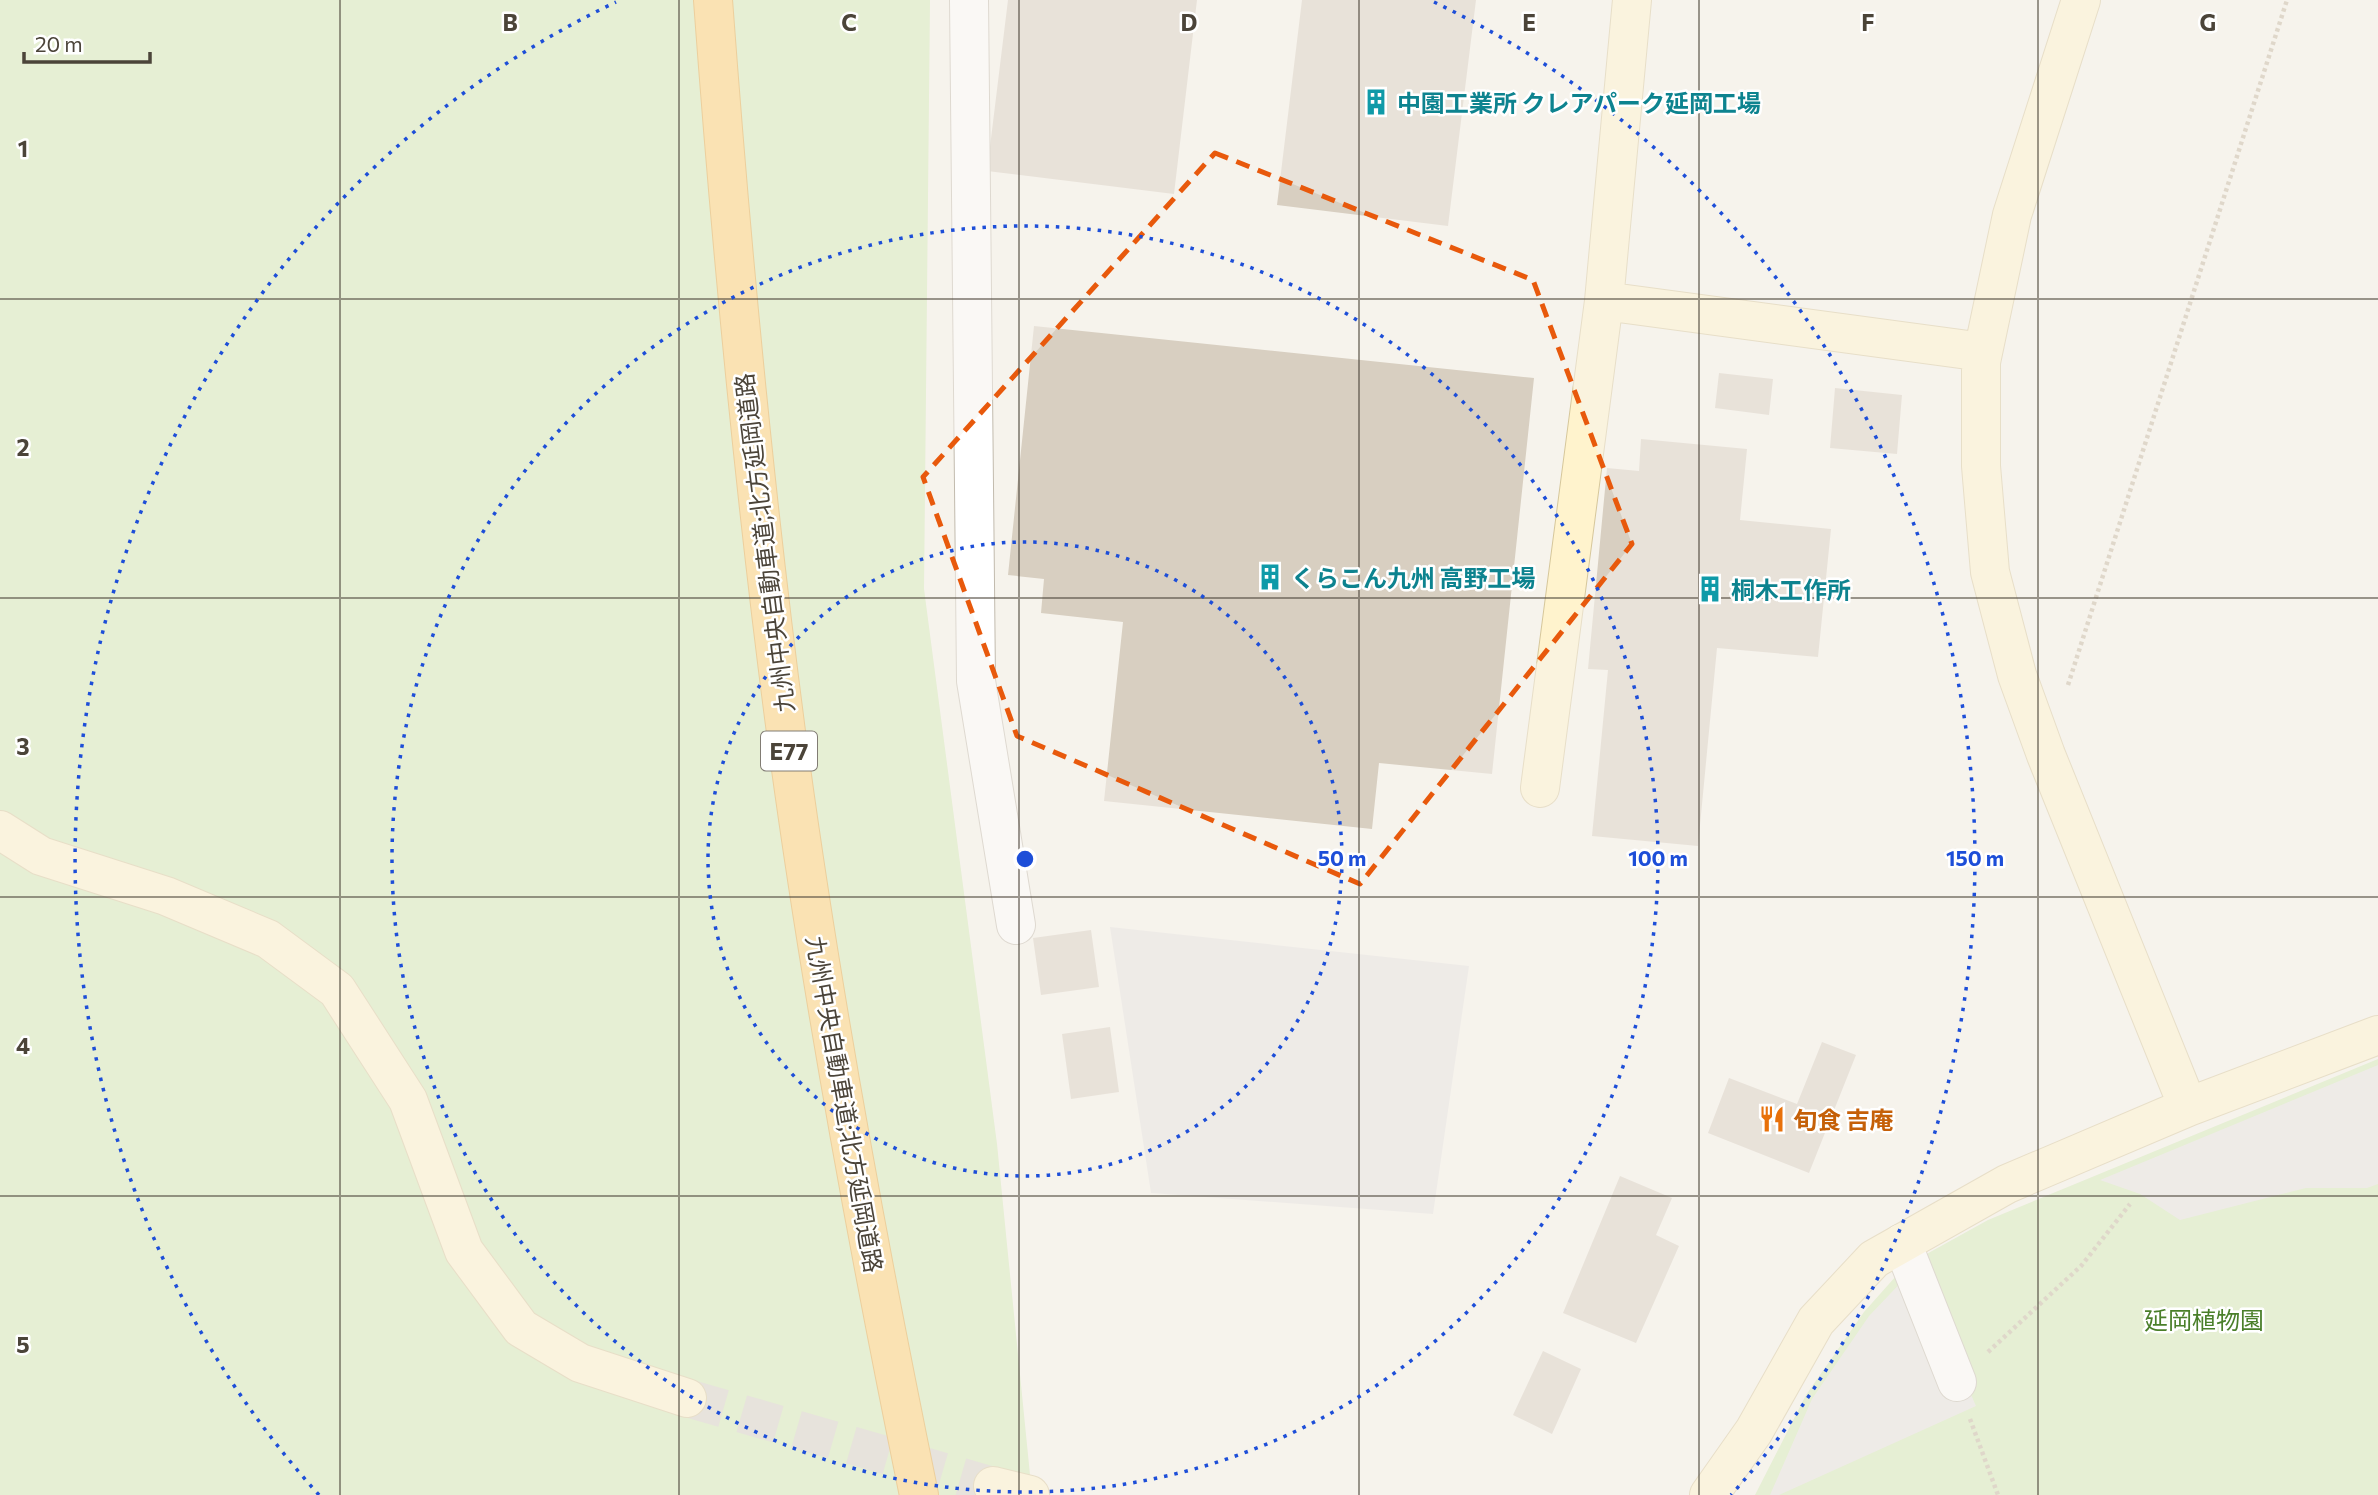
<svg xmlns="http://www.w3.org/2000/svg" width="2378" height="1495" font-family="Commissioner,'Noto Sans JP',sans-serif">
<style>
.green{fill:#d2eab5}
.parking{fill:#e5e3e0}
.building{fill:#d8cfc1}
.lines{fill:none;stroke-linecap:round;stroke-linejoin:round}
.secondary-tunnel{stroke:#d4d0c8;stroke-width:38;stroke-dasharray:38 19;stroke-linecap:butt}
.street-casing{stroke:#c2bbae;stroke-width:40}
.secondary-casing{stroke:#d6c79b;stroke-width:40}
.highway-casing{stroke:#e0a43c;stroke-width:40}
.path{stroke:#c4b79f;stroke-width:4.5;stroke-dasharray:3.5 3.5;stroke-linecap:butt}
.street{stroke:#fff;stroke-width:38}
.secondary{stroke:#fff3cd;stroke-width:38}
.highway{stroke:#ffcf6e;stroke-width:38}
.marked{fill:none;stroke:#e8590c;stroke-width:5;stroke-dasharray:14 9;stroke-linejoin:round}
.grid{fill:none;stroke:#4b4439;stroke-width:2;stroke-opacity:0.55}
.ring{fill:none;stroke:#1d4ed8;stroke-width:3.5;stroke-dasharray:3.5 7}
.labels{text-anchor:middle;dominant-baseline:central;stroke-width:5;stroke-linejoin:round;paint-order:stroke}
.shield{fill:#fff;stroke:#817c74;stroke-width:2}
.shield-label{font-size:23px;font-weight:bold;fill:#4b4439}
.culture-label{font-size:24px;font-weight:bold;fill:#0d838f;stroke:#fff;text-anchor:start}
.street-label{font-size:24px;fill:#4b4439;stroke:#fff}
.food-label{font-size:24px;font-weight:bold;fill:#c56008;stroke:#fff;text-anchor:start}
.park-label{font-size:24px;fill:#4a7f2a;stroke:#fff}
.grid-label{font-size:23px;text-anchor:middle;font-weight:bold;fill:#4b4439;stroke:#fff;stroke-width:5;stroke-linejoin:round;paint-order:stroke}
.centre{fill:#1d4ed8;stroke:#fff;stroke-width:3.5}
.ring-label{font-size:21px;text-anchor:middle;font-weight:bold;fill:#1d4ed8;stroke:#fff;stroke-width:5;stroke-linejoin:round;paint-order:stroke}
</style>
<rect width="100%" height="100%" fill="#f6f3ec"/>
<path class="green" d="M0 0H930L924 589 997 1144 1032 1495H0Z
M2378 1059V1495H1755L1806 1395 1864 1312 1905 1266 1988 1220Z"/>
<path class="parking" d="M1110 927 1469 966 1433 1214 1151 1193Z
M2378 1065V1184L2367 1188H2306L2180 1220 2140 1194 2100 1180Z
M1910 1273 1957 1363 1976 1406 1779 1495H1770L1812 1399 1869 1316Z"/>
<path class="building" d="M1008 0H1197L1174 194 987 171Z
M1302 0H1476L1448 226 1277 205Z
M1034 326 1534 378 1492 774 1379 763 1372 829 1104 801 1123 622 1041 613 1044 579 1008 575Z
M1719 373 1773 379 1769 415 1715 408Z
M1835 388 1902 395 1897 454 1830 448Z
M1641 439 1747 449 1740 520 1831 529 1818 657 1717 648 1698 846 1592 836 1608 670 1588 669 1607 468 1639 471Z
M1091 930 1099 987 1041 995 1033 938Z
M1110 1027 1119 1092 1071 1099 1062 1034Z
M1822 1042 1856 1055 1809 1173 1708 1133 1729 1078 1797 1104Z
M1620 1176 1672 1198 1656 1235 1679 1246 1636 1343 1563 1313Z
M1543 1351 1581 1369 1552 1434 1513 1415Z"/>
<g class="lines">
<path class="secondary-tunnel" d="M687 1398 993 1486"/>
<g class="street-casing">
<path id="street" d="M969 0 976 681 1016 925
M1902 1243 1957 1382"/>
</g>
<g class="secondary-casing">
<path id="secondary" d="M2081 0 2012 215 1981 362V466L1990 572 2017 675 2046 755 2188 1107
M1604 301 1983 352
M1540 788 1604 301 1632 0
M0 830 41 856 166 896 268 939 337 990 408 1100 464 1251 521 1328 580 1363 687 1398
M993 1486 1030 1495
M1709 1495 1754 1431 1816 1321 1874 1259 2007 1184 2188 1107 2378 1035"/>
</g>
<g class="highway-casing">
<path id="highway" d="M713 0C731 245 754 489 786 732 820 988 867 1242 919 1495"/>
</g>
<path class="path" d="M2068 685 2287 0
M1988 1352 2081 1266 2130 1204
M1970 1419 1998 1495"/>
<use href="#street" class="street"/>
<use href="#secondary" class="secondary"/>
<use href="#highway" class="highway"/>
</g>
<path d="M0 0H2378V1495H0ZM1215 153 1533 280 1632 544 1360 884 1017 736 923 477Z" fill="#f6f3ec" fill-opacity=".55" fill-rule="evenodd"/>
<path class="marked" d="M1215 153 1533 280 1632 544 1360 884 1017 736 923 477Z"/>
<path class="grid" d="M340 0V1495M679 0V1495M1019 0V1495M1359 0V1495M1699 0V1495M2038 0V1495M0 299H2378M0 598H2378M0 897H2378M0 1196H2378"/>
<g class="ring">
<circle cx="1025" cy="859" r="317"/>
<circle cx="1025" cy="859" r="633"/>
<path d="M319 1495A950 950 0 0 1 616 2M1434 2A950 950 0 0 1 1731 1495"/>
</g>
<defs>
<g id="building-bare" transform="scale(2.1)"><path d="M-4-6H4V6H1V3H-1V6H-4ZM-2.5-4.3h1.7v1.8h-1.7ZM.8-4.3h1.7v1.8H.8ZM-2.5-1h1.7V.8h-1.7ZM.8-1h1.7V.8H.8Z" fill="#0f9aa8" stroke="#fff" stroke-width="2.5" paint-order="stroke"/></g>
<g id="restaurant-bare" transform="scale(2.1)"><path d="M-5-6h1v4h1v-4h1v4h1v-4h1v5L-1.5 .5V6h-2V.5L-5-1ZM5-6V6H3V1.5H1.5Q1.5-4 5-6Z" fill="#e8710a" stroke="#fff" stroke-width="2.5" paint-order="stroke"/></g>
</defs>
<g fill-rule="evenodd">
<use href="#building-bare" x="1376" y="102"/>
<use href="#building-bare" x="1270" y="577"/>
<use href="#building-bare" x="1710" y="589"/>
<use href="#restaurant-bare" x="1772" y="1119"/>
</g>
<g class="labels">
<rect class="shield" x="761" y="731.5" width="56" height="39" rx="5"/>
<g class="shield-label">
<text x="789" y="751">E77</text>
</g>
<g class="culture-label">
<text x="1397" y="102">中園工業所 クレアパーク延岡工場</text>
<text x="1291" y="577">くらこん九州 高野工場</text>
<text x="1731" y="589">桐木工作所</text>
</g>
<g class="street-label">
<text transform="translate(764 543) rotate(-97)">九州中央自動車道;北方延岡道路</text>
<text transform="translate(845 1104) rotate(80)">九州中央自動車道;北方延岡道路</text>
</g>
<g class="food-label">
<text x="1793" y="1119">旬食 吉庵</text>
</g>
<g class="park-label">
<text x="2204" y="1319">延岡植物園</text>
</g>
</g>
<g class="grid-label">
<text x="510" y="31">B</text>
<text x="849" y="31">C</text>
<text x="1189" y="31">D</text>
<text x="1529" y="31">E</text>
<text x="1868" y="31">F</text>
<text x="2208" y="31">G</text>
<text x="23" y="157">1</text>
<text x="23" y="456">2</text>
<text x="23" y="755">3</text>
<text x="23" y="1054">4</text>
<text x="23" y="1353">5</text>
</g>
<circle cx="1025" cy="859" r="10" class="centre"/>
<g class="ring-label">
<text x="1342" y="866">50 m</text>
<text x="1658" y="866">100 m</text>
<text x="1975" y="866">150 m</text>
</g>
<path d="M24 52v10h126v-10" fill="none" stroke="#4b4439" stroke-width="3.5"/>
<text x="35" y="52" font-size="21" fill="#4b4439" stroke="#ffffff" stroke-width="5" paint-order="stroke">20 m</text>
</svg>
